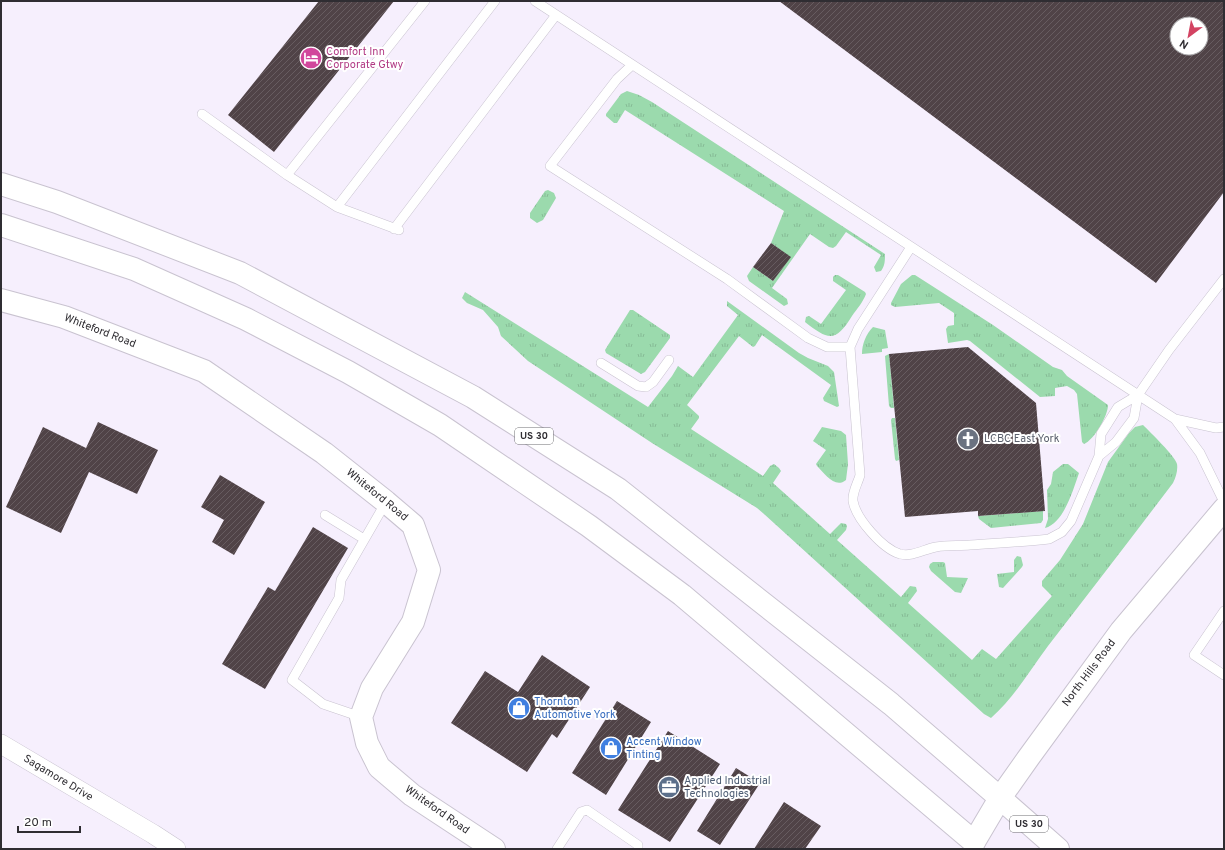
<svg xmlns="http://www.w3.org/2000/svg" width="1225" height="850" font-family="Overpass,sans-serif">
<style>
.grass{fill:url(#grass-tufts)}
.building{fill:url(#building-hatch);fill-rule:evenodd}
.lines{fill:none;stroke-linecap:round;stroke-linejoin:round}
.service-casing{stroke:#c9c3d0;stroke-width:10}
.minor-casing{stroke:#c9c3d0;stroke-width:20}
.tertiary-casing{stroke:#c9c3d0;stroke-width:24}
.primary-casing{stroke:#c9c3d0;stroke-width:24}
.trunk-casing{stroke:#c9c3d0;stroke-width:24}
.motorway-casing{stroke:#c9c3d0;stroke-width:24}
.service{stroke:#fff;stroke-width:9}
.minor{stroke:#fff;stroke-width:19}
.tertiary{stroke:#fff;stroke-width:22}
.primary{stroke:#fff;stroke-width:22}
.trunk{stroke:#fff;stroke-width:22}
.motorway{stroke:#fff;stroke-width:22}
.labels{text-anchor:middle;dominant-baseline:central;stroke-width:4;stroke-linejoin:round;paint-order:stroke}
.shield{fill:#fff;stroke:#6d6c70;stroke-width:1}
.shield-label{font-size:10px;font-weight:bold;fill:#2f2d32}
.hotel-label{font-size:11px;fill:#b23c85;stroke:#fff;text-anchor:start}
.street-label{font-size:11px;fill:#2f2d32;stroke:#fff}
.worship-label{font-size:11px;fill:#5b616d;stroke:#fff;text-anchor:start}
.shop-label{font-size:11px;fill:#366cbe;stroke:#fff;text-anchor:start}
.service-label{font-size:11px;fill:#4e5e75;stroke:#fff;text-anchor:start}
</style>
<defs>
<pattern id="grass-tufts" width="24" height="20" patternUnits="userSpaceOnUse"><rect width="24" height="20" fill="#9bdaad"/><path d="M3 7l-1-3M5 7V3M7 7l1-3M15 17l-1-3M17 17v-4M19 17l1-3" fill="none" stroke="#86bb95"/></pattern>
<pattern id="building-hatch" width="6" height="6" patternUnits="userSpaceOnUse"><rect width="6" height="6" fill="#504347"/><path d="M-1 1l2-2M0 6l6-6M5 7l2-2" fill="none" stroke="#675c60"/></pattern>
</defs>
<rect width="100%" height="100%" fill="#f6effd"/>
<path class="grass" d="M627 91 639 95 652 102 885 254C885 260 885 266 881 271L876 272 874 267 881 255 846 232 836 246 833 248 829 247 810 234 772 288 787 299 788 304 784 306 749 281 747 276 753 267 773 281 790 257 771 243 784 211 625 110 617 123H614L606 116V114L621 94Z
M548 190 554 193 556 198 543 220 537 223 530 218V213L545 191Z
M835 275H838L865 292 866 294C863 302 857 309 852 316 836 342 829 341 805 322L806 317 809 316 821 324 846 290 833 281V277Z
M912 275H915L993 325 1053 367 1062 370 1067 376 1108 405C1108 416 1094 440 1084 444L1082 442 1077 394 1074 390 1067 386 1055 388V396L1040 397 970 341 967 340 948 343 946 329 948 326 954 325V313L939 303 895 307 891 305V303L901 284Z
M465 292 648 407 672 376 678 366 693 377 738 315 727 306V301L799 353 808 358 828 366 834 372 839 406 837 407 824 401 823 398 831 385 762 335 755 346 753 347 739 336 687 405 699 416V418L691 429 763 476 770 466 774 464 779 468 781 471 773 483 830 534 841 523 846 524 847 526 846 530 837 540 901 597 910 586 916 587 917 591 908 603 972 660 982 649 996 659 1052 596 1042 586V581L1060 560 1083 524 1108 462 1129 433 1135 427 1143 425C1150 432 1175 456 1177 464 1178 470 1176 477 1173 483 1132 537 1090 592 1048 646 1030 670 1014 698 991 718L984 714 764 514 757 508 652 443 528 361 501 336 498 327 483 310 467 303 462 298Z
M630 310H633L670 335V338L645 372 641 374 606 353 605 350Z
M873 327 885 330 888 348 882 349V352L862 354C862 344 866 334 873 327Z
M889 354 894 408H891L889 406 885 356Z
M892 418H895L899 460 896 461 895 459 891 420Z
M822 427 841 431 846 435 848 464 846 480C835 489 825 474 817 466L816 464 826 450 813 441Z
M1063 464H1068L1079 473C1073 490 1064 523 1045 528L1048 519 1047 490 1051 484 1053 472Z
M1043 511V520L1041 523 991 528 979 519 978 516Z
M1017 556 1021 557 1023 565 1022 567 1003 588 999 587 997 574 1014 572V560Z
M933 562H943L945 563 947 577 968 578 961 593 955 592 931 571 929 567 930 564Z"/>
<path class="building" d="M319 1H394L274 152 228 115Z
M779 1H1224V192L1156 283ZM1177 24H1201V48H1177Z
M771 243 791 257 773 281 753 267Z
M968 347 1036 403 1045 511 978 516V511L905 517 889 354Z
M98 422 158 450 137 494 89 472 61 533 6 507 43 427 86 448Z
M220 475 265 502 234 555 212 542 224 520 201 507Z
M313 527 348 548 265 689 222 664 268 587 275 591Z
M542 655 590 687 557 738 552 734 527 772 451 723 485 671 518 692Z
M617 701 651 722 606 795 572 773Z
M668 731 720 764 670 842 618 810Z
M736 768 760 783 720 845 697 831Z
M784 802 821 826 805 849H754Z"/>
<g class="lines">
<g class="service-casing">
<path id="service" d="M535 1 1175 419
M632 65 617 79 550 166 727 279 808 338 827 347H850
M202 114 287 175
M337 207 495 1
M394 229 556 15
M399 230 337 207 287 175 425 1
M911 247 858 329 850 347 860 475C858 483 852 492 853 501 856 519 883 549 900 554 913 557 924 549 936 547 947 545 959 546 970 545 996 543 1023 542 1049 539L1062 532 1071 521 1099 456 1101 434 1118 407 1138 395 1169 350 1224 279
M601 363 638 386 646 387 653 382 669 360
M1224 427 1216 428 1175 419 1200 453 1224 502
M1099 456 1116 442 1134 418 1138 395
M325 515 364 539
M1224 611 1194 655 1224 675
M361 717 323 704 292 680 339 598 341 580 386 502
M557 849 581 812 587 810 638 845V849"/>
</g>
<g class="minor-casing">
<path id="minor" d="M1 744 153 834 176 849"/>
</g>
<g class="tertiary-casing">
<path id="tertiary" d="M1 300 64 317 204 371 324 453 386 502 413 525 429 570 413 622 372 688 361 717 367 743 379 767 412 795 494 849"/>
</g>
<g class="primary-casing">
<path id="primary" d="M974 842 1000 798 1029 757 1121 631 1224 509"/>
</g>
<g class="trunk-casing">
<path id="trunk" d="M1000 798 1058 849"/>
</g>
<g class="motorway-casing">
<path id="motorway" d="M1 184 57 202 240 273 473 397 618 489 891 704 1000 798
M1 225 134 269 246 319 348 372 440 425 589 526 682 595 974 842"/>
</g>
<use href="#service" class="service"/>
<use href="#minor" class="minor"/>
<use href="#tertiary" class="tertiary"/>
<use href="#primary" class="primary"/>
<use href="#trunk" class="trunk"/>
<use href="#motorway" class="motorway"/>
</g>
<defs>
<g id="hotel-disc" transform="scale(1.15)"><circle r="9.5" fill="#d1479c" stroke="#fff"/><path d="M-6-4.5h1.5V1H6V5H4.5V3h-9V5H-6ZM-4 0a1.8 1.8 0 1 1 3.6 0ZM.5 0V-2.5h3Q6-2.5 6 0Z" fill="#fff"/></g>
<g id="church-disc" transform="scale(1.15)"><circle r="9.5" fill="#6b7280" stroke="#fff"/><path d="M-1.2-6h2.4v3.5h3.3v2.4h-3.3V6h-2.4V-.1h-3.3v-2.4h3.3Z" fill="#fff"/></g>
<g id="shop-disc" transform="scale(1.15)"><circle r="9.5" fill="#3f7fe0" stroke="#fff"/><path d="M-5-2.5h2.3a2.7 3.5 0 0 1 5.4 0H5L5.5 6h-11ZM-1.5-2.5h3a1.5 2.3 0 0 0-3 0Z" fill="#fff"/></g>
<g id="office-disc" transform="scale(1.15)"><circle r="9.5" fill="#5c6f8a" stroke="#fff"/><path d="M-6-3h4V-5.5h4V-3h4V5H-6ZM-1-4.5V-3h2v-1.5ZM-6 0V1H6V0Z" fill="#fff"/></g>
</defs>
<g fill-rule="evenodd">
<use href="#hotel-disc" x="311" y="58"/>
<use href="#church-disc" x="968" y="439"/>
<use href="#shop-disc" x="519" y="708"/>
<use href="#shop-disc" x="611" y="748"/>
<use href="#office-disc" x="669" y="787"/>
</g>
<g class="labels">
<g class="shield">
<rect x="515" y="428" width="38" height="16" rx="3"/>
<rect x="1010" y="816" width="38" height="16" rx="3"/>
</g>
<g class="shield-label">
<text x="534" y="436">US 30</text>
<text x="1029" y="824">US 30</text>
</g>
<g class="hotel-label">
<text x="326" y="52">Comfort Inn<tspan x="326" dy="13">Corporate Gtwy</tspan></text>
</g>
<g class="street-label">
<text transform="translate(100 331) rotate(21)">Whiteford Road</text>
<text transform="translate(377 495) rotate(39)">Whiteford Road</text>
<text transform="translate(1089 673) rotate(-53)">North Hills Road</text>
<text transform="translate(58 778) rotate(31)">Sagamore Drive</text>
<text transform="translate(437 810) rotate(35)">Whiteford Road</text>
</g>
<g class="worship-label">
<text x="984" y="439">LCBC East York</text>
</g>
<g class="shop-label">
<text x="534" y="702">Thornton<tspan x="534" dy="13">Automotive York</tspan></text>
<text x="626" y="742">Accent Window<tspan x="626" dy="13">Tinting</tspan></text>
</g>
<g class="service-label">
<text x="684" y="781">Applied Industrial<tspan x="684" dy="13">Technologies</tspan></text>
</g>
</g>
<rect width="1225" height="850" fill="none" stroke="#2f2d32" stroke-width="4"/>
<g transform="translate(1189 36) rotate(212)"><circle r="19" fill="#ffffff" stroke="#acabad"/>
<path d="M0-3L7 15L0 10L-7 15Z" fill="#d34362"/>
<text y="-6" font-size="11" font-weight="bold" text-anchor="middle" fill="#2f2d32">N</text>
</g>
<path d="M18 826v6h62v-6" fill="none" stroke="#2f2d32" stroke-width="2"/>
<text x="24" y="826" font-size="12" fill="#2f2d32" stroke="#ffffff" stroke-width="3" paint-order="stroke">20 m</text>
</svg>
